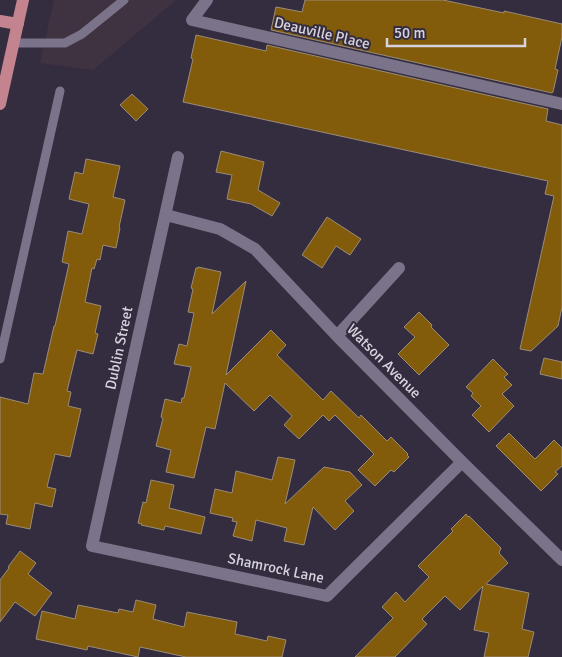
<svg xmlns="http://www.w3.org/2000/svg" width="562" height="657" font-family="Signika,sans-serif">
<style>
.commercial{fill:#403341}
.building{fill:#825b0b;stroke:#9b8c78}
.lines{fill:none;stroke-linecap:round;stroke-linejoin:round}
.lane{stroke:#7b7389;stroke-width:9}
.street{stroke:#7b7389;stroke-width:12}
.primary{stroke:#c38490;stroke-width:12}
.labels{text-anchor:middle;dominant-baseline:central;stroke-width:4;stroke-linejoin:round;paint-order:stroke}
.street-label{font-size:15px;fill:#d7d3df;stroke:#342d3f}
</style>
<rect width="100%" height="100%" fill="#342d3f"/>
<path class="commercial" d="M54 0H176L93 70 40 63Z"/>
<path class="building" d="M305 0H443L504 13V11L562 24V37L555 69 558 70 553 92 552 93 271 30 276 7 302 12Z
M196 35 266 51 267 45 548 109 546 121 562 125V307L558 326 531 351 520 349 554 196 545 194 548 181 183 102 193 59 191 58Z
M132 94 148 109 136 121 120 105Z
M221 151 264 162 258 190 280 203 272 216 251 204 227 199 232 175 216 172Z
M86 159 120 166 113 197 125 200 119 227 120 228 116 248 103 245 100 260 97 259 94 269 92 268 85 302 101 306 95 333 98 334 93 354 77 350 67 391 71 392 68 406 81 409 70 457 55 454 47 487 56 489 52 507 35 503 30 529 6 524 8 515 0 514V397L28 404 34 373 43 374 54 326H55L69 264 62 262 68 231 82 234 89 204 69 199 75 172 83 174Z
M327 217 361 239 350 255 336 246 322 268 302 255Z
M198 267 221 272 212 314 246 281 226 375 271 330 286 345 277 355 323 400 331 391 359 418 361 415 387 441 391 437 408 454 407 455 409 457 394 472 391 470 375 486 358 470 374 454 335 415 329 421 323 415 299 439 284 425 292 416 270 395 254 411 225 383 215 429 206 427 194 478 166 472 171 450 156 446 163 418 161 417 165 399 181 403 182 398H184L191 367 174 364 179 344 187 346 194 313 188 312 193 289 191 288 196 268H198Z
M419 312 432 325 431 327 449 345 419 375 398 354 415 337 404 327Z
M544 358 562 362V379L540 374Z
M493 359 508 374 504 377 512 385 502 394 514 406 489 432 472 415 481 406 471 396 473 393 466 387Z
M509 433 535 459 554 440 562 448V466L555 472 558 474 541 491 496 446Z
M278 457 295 460 285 504 324 467 350 472 362 485 345 501 354 511 335 530 313 507 304 545 284 541 287 528 256 520 252 541 233 536 237 522 232 521 233 518 210 513 215 489 232 493 236 471 272 480Z
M151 480 174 485 169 508 205 517 201 534 165 526 164 530 141 525 142 524 138 523 143 502 146 503Z
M466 514 468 517 469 516 501 548 499 553 508 563 486 584 529 593 522 629 534 632 528 657H484L489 633 474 630 483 586 460 610 445 596 422 619 427 624 395 657H355L393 618 382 607 396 592 405 602 429 577 418 566 453 531 451 529Z
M20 551 36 563 28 574 52 593 35 616 15 602 0 622V580L9 568 8 567Z
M136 600 156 605 153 619 184 627 187 612 237 622 235 634 267 641 268 636 286 640 282 657H186L140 647 138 657 88 646 87 650 36 639 42 611 75 619 78 605 118 613 119 609 133 612Z"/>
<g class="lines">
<path class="lane" d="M14 43H65L82 34 124 0
M0 359 60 91"/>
<path class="street" d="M207 0 192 20 562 104
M178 157 92 546 327 596 462 462
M166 215 220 229 255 249 337 336 462 462 562 560
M337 336 399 268"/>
<path class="primary" d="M0 21 18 24
M0 104 23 0"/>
</g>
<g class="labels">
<g class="street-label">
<text transform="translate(322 33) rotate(13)">Deauville Place</text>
<text transform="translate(119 348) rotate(-78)">Dublin Street</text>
<text transform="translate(384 361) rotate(45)">Watson Avenue</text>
<text transform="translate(276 568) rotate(12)">Shamrock Lane</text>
</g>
</g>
<path d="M387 38v8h138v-8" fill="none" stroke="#d7d3df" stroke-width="2.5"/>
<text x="394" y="38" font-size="15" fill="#d7d3df" stroke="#342d3f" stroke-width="4" paint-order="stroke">50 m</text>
</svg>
